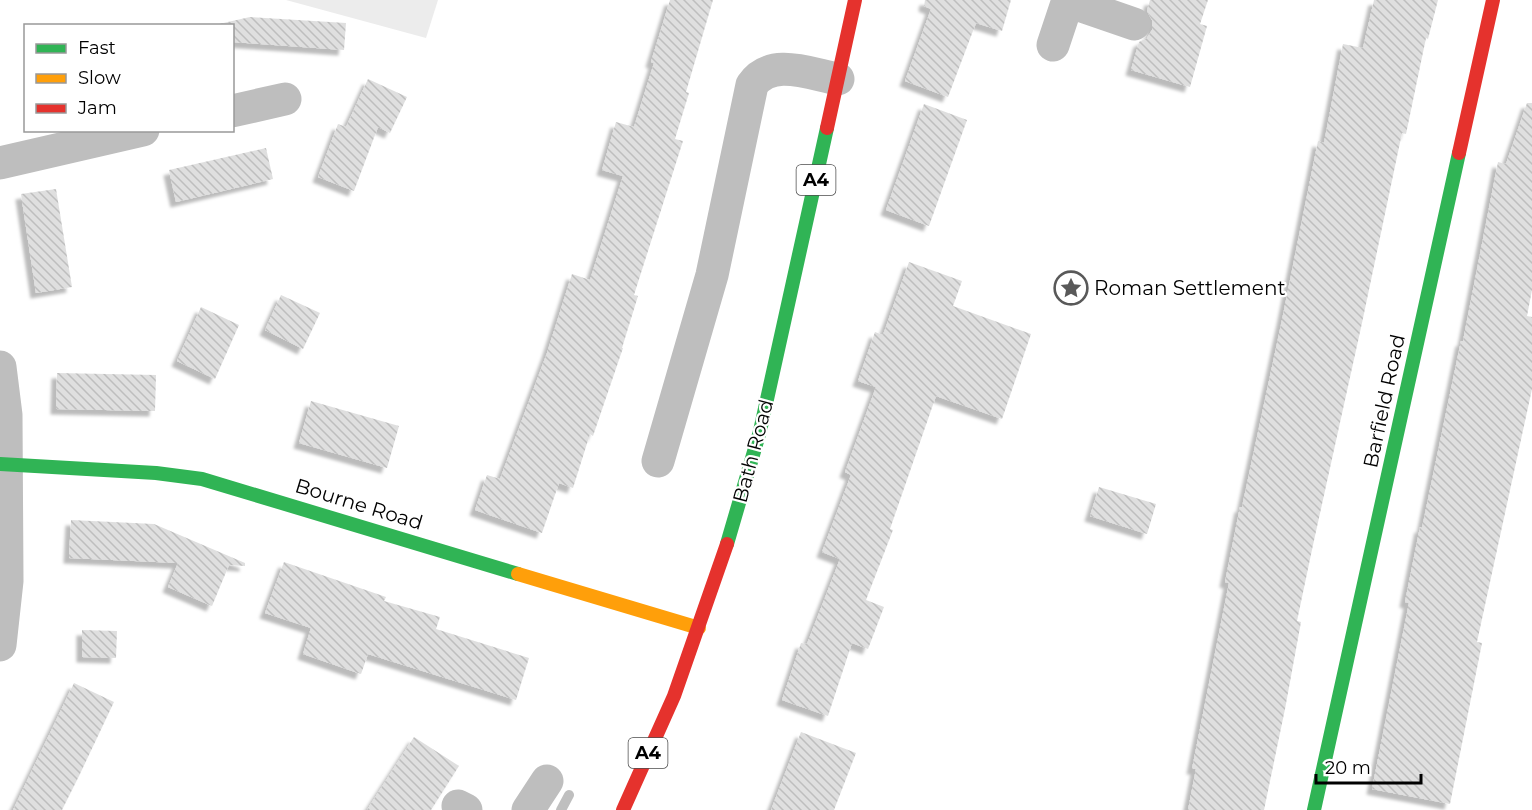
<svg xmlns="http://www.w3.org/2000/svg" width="1532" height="810" font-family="Montserrat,sans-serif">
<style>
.grass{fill:#ececec}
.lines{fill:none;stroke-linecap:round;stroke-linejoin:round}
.stream{stroke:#bfbfbf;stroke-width:10}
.building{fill:url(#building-back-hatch);filter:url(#shadow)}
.street{stroke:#bebebe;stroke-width:33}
.fast{stroke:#30b455;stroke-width:14}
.slow{stroke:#ff9f0a;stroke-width:14}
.jam{stroke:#e5322d;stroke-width:14}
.labels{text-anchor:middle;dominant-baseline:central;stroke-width:4.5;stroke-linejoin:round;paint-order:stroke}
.shield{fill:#fff;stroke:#4c4c4c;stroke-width:1.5}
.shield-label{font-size:18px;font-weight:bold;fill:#000}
.poi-label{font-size:20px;fill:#000;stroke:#fff;text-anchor:start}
.street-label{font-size:20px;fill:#000;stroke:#fff}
</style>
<defs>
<pattern id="building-back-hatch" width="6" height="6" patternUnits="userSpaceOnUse" patternTransform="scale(1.5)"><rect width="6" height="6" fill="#dfdfdf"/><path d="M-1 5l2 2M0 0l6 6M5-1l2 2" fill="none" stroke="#bebebe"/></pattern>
<filter id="shadow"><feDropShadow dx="-5.5" dy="5.5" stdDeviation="1.5" flood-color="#0004"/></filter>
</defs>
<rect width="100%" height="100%" fill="#fff"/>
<path class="grass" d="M286 0H438L426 38Z"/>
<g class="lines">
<path class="stream" d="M561 810 569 795"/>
</g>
<path class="building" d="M670 0H713L686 92 689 93 675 139 683 141 634 295 638 296 622 348H623L593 436 590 434 573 488 559 483 542 533 475 510 487 475 500 479 547 353 572 274 590 280 623 176 602 170 616 122 634 127 654 63 651 62Z
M925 0H1011L1002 31 976 23 948 97 905 81 931 9 924 6Z
M1150 0H1208L1200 24 1207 26 1190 87 1131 70 1139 42 1147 38 1152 30V20L1147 11Z
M1374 0H1438L1428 39 1426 38 1406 134 1402 133 1362 323 1313 545 1297 621 1301 622 1285 709 1264 810H1188L1196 769H1192L1229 583 1225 582 1240 507H1242L1282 320 1318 141 1324 143 1343 44 1363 48Z
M250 17 346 23 344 50 232 42V26H210Z
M368 79 407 97 390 133 378 127 354 191 318 177 338 124 346 127Z
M1527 103H1532V290L1527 316 1532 317V389L1477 642 1482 643 1450 804 1372 789 1409 603 1405 602 1420 527 1422 528 1461 341H1463L1498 162 1506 164Z
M924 104 967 120 929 226 886 210Z
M266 148 273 179 176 202 169 170Z
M56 189 72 287 36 293 21 194Z
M909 262 962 281 953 306 1031 334 1002 419 936 396 890 529 893 530 866 600 884 607 868 649 852 643 828 716 782 700 801 643 807 644 840 559 822 552 851 475 845 472 876 387 858 381 875 332 883 335Z
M281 295 320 313 303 349 265 330Z
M201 307 239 325 215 379 177 361Z
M57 373 156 375 155 411 56 409Z
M311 401 399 426 387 468 299 443Z
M1099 487 1156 504 1147 534 1090 516Z
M71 520 154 524 245 563V566L229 565 212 606 168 587 178 563 69 558Z
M284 562 386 597 384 601 440 617 436 629 529 658 516 700 368 654 361 674 303 654 311 628 265 613Z
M82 630 117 631 116 658 82 657Z
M74 683 114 702 79 776 62 810H13Z
M801 732 856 753 834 810H771Z
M414 737 459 766 431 810H367Z"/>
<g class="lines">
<path class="street" d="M1067 1 1134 24
M1053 45 1068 0
M232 111 285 99
M0 163 143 130
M0 367 6 415 7 581 0 645
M658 461 712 275 752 85C771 57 810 74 838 79
M458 806 466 810
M528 810 547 781"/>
<path class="fast" d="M0 464 156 473 202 479 518 574
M727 544 760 431 827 128
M1314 810 1459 153"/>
<path class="slow" d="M518 574 699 628"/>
<path class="jam" d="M827 128 855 0
M1459 153 1493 0
M623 810 674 696 727 544"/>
</g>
<defs>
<g id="sight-ring" transform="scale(1.725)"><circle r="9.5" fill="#fff" stroke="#595959" stroke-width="1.5"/><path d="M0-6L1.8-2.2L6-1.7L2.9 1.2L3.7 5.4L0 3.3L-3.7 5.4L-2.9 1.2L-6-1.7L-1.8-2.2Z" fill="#595959"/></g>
</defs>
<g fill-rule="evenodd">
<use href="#sight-ring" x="1071" y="288"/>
</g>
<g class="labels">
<g class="shield">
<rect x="796.5" y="165" width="39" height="30" rx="4.5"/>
<rect x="628.5" y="738" width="39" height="30" rx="4.5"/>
</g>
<g class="shield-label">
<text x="816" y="180">A4</text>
<text x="648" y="753">A4</text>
</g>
<g class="poi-label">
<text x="1094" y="288">Roman Settlement</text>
</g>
<g class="street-label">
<text transform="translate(1384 401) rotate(-78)">Barfield Road</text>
<text transform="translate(753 451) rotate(-75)">Bath Road</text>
<text transform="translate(359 504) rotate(17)">Bourne Road</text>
</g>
</g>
<rect x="24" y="24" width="210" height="108" fill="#ffffff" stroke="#999999" stroke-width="1.5"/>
<rect x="36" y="44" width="30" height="9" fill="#30b455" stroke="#999999" stroke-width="1.5"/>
<text x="78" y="54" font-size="18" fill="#000000">Fast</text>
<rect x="36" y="74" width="30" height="9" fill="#ff9f0a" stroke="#999999" stroke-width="1.5"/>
<text x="78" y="84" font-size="18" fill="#000000">Slow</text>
<rect x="36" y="104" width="30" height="9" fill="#e5322d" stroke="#999999" stroke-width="1.5"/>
<text x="78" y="114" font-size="18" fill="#000000">Jam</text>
<path d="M1316 774v9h105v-9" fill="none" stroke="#000000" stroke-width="3"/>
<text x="1325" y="774" font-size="18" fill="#000000" stroke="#ffffff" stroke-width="4.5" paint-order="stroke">20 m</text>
</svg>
